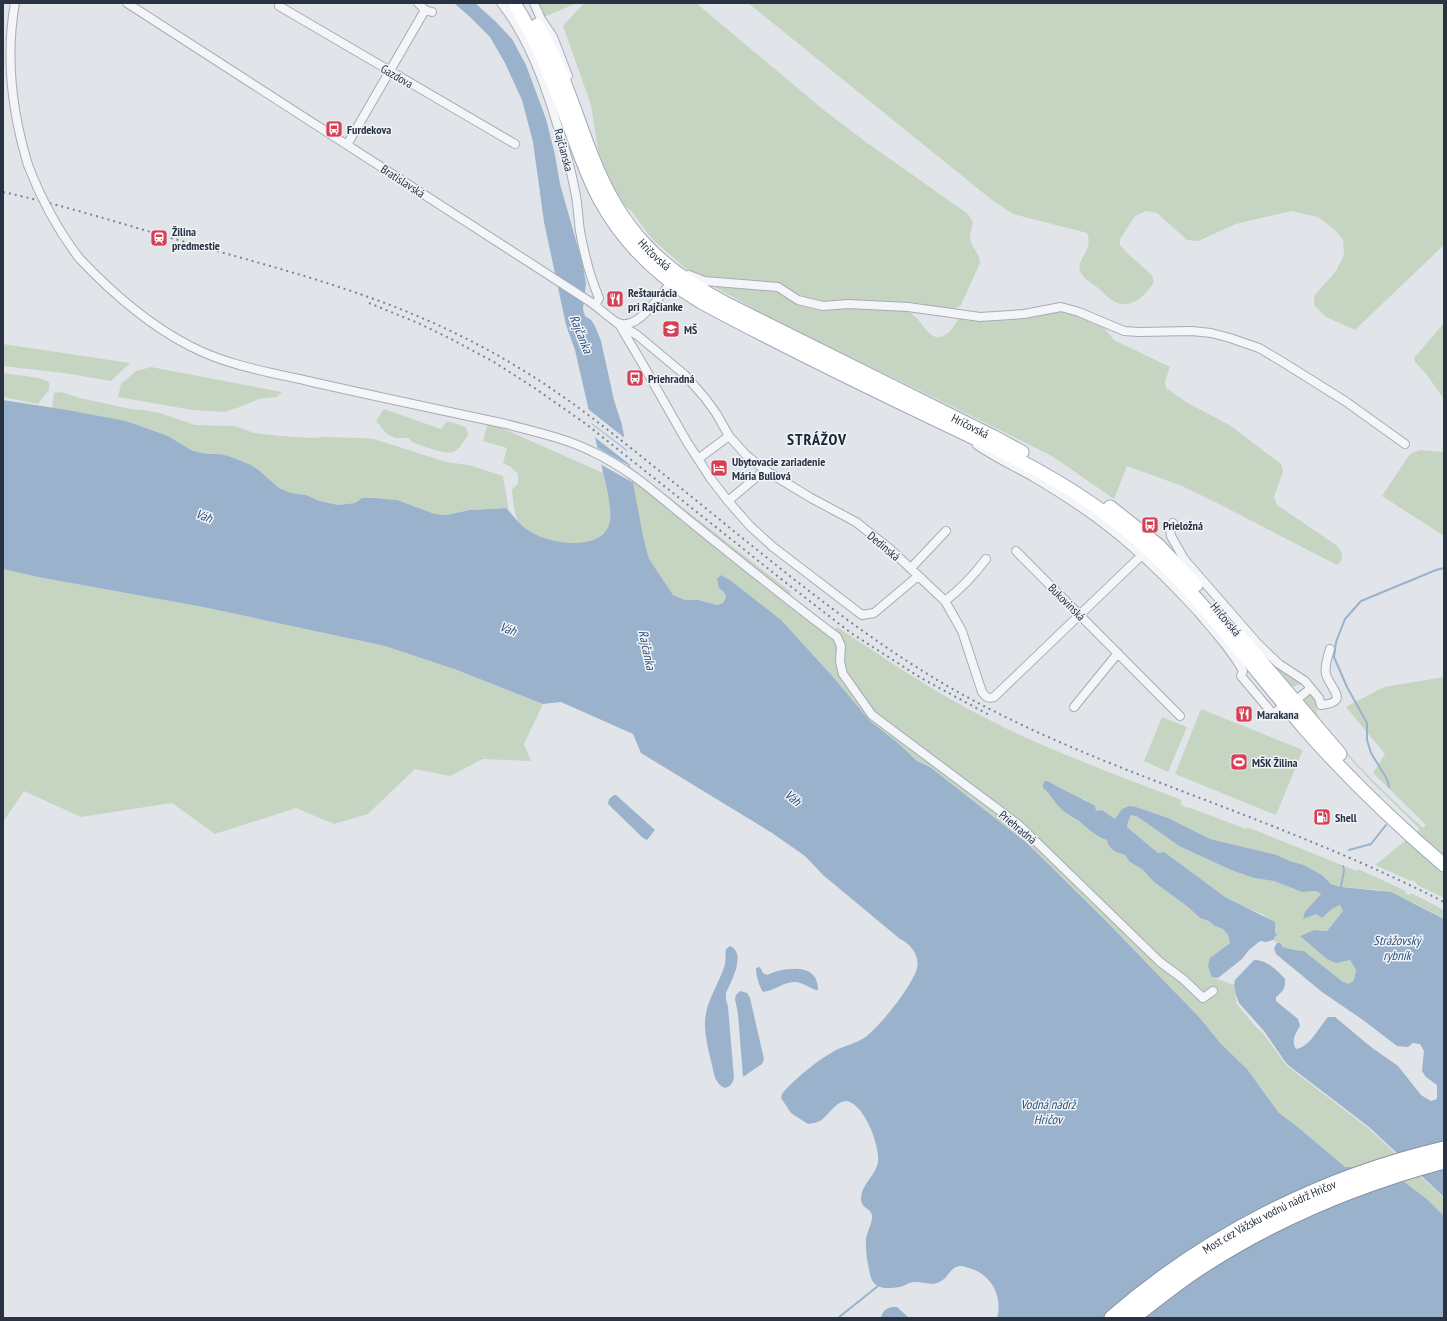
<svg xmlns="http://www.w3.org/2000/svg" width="1447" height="1321" font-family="'PT Sans Narrow',sans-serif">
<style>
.green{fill:#c6d5c2}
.water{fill:#9ab2cc}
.pier{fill:#e1e5ea}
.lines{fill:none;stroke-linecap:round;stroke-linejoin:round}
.stream{stroke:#9ab2cc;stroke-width:2}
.minor-casing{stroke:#a6acb5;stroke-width:10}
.primary-casing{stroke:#a0a9b7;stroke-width:15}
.motorway-casing{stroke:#8792a2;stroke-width:17}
.minor{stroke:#f4f5f8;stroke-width:8}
.primary{stroke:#fff;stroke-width:13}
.motorway{stroke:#fff;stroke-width:15}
.rail{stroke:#798495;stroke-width:2;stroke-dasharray:2 4;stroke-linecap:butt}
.minor-bridge-casing{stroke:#a6acb5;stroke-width:10;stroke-linecap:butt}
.minor-bridge{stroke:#f4f5f8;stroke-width:8}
.labels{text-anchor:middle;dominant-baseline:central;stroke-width:3;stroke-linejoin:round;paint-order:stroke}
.street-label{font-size:12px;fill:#283243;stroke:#f1f4f8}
.poi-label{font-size:12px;font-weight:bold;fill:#283243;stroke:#f1f4f8;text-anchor:start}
.water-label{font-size:13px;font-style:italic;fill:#305079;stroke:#f1f4f8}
.district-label{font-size:16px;font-weight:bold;letter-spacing:1px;fill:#1a2334;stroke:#f1f4f8}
</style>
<rect width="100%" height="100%" fill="#e1e5ea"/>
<path class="green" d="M537 3H577L544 17Z
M584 3H696L825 111 866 142 968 214 973 222C972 227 970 234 970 239 972 248 980 254 980 263L961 305 956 308H949L908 303 904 305C907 311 915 315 919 321 922 324 924 328 927 331 942 347 952 329 960 317L1059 310 1067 312 1104 328 1114 340 1170 367 1165 381 1166 388 1186 402 1231 426 1281 464 1283 471 1274 497 1277 505 1336 545C1342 552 1346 558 1337 565L1335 564 1219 504 1182 486 1127 466 1114 499 1052 456 951 406 767 316 693 275 652 239 632 212 604 188 591 105 563 26Z
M748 3H1444V245L1355 330 1326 317 1314 305V296L1336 271 1344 255 1343 240 1335 230 1318 217 1291 211 1236 224 1198 241 1187 240 1157 213 1146 211 1135 216 1120 239V245L1128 254 1152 275 1154 282C1147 294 1132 309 1117 303 1110 300 1104 293 1098 288 1092 283 1083 279 1080 271 1076 259 1094 251 1087 233L1013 214 992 200Z
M1444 323V399L1427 375 1415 362 1414 358Z
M3 344 130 363 111 381 64 373 3 366Z
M151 367 282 392 277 397 259 399 240 407 225 412 192 410 118 397 121 384 136 371Z
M3 373 39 378 49 382V390L38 404 3 397Z
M61 392 80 398 131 409 143 410 160 413 195 425 235 426 254 433 281 436 312 438 323 437 364 438 374 439 446 462 469 465 503 476 509 511 506 508 470 510 446 515 435 514 397 500 362 498 355 503 338 505 320 501 306 495 291 493 279 488 261 472 220 454H208L193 451 168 436 126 421 52 408 54 393Z
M384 409 441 429 447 421 466 427 468 435C464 441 460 449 453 452 444 455 421 445 412 442L409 438H395L387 434 376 421Z
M488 422 603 473C606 487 615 514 608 527 605 533 597 539 592 541 574 549 528 538 518 521 514 513 513 499 512 490L518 483V474L511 467 503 463 507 448 483 441Z
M1420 450 1444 452V536L1382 496 1410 454Z
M628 465 791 592 790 595 835 630 837 627C881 656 925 686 972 711 1039 747 1111 773 1182 800L1180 804 1183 805V806L1187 808 1188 807 1246 829 1247 827 1357 871 1358 869 1406 891 1405 893 1410 895 1411 893 1444 910V919L1418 905 1380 890 1341 887 1331 884 1322 875 1304 865 1290 861 1277 855 1210 839 1168 818 1136 807 1115 819 1102 810 1096 811 1086 800 1070 794 1049 781 1043 788 1049 792 1060 808 1068 815 1077 820 1093 831 1096 834 1107 840 1120 854 1125 855 1130 862 1142 869 1154 882 1188 907 1200 918 1209 921 1215 926 1223 929 1228 935 1230 943 1218 952 1212 977 1234 985 1237 1004 1254 1025 1263 1033 1287 1066 1368 1128 1444 1198V1216L1428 1200 1402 1180 1367 1168 1345 1167 1299 1128 1279 1113 1247 1069 1221 1044 1199 1017 1108 923 1027 843 930 767 917 761 898 743 870 721 834 678 780 620 730 580 721 575 726 597 723 603 717 605 699 600H685L673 595 664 583 649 559 642 534Z
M3 569 38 577 203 607 385 646 457 670 543 704 524 744 531 761 483 759 450 776 415 769 368 814 334 824 296 808 215 834 172 803 81 817 24 791 3 822Z
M1205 588 1228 612 1304 683 1289 688Z
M1444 677V898L1417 885 1416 882 1412 880 1411 881 1375 865 1420 829 1368 778 1335 742 1303 702V700L1309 695C1318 697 1315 708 1318 715 1319 718 1321 721 1323 723 1352 762 1387 795 1423 828L1426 825 1373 773 1385 754 1346 707 1384 687Z
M1201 709 1303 750 1276 815 1175 774Z
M1162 717 1187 727 1168 772 1144 761Z
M1131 815 1138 817 1179 846 1231 870 1254 878 1274 881 1302 892 1316 891 1321 894 1318 898 1316 914 1322 918 1332 909 1340 905 1343 911 1327 931 1314 930 1300 936 1350 960 1356 970 1354 980 1349 985 1343 982 1304 951H1297L1283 947 1280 943H1277L1273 940 1277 934 1264 915 1245 907 1225 897 1203 881 1158 853 1127 827 1128 822Z"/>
<path class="water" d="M454 3H475L496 22 512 39 526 65 546 119 555 155 560 184 583 265 586 284 583 309 585 316 591 320 595 326 601 341 614 400 622 425 643 536 649 559 673 595 685 600H699L717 605 723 603 726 597 724 592 719 588 717 579 721 575 730 580 781 620 834 678 870 721 898 743 917 761 930 767 1027 843 1108 923 1199 1017 1221 1044 1247 1069 1279 1113 1299 1128 1345 1167 1367 1168 1402 1180 1428 1200 1444 1216V1318H997C1003 1297 992 1276 972 1269 968 1268 964 1266 960 1266 950 1267 949 1277 941 1281 933 1287 923 1281 914 1282 909 1282 905 1286 900 1287 888 1289 876 1290 871 1278 868 1266 865 1251 866 1239 867 1231 873 1223 872 1215 870 1207 861 1209 861 1198 862 1185 873 1177 877 1166 883 1151 864 1102 846 1101 836 1101 828 1116 820 1121 816 1123 812 1123 808 1124L791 1113 781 1098 782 1094 786 1089C801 1074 818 1060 836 1050 845 1046 856 1043 864 1038 879 1028 913 985 917 968 920 956 911 944 900 939L823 875 805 856 772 833 641 753 633 734 561 702 543 704 457 670 385 646 203 607 38 577 3 569V400L67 410 126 421 168 436 193 451 208 454H220L231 457 251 465 261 472 279 488 291 493 306 495 320 501 338 505 355 503 362 498H374L397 500 435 514 446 515 470 510 506 508C512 514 518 523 525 528 543 543 596 553 608 527 613 517 609 504 608 494L575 350 566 325 544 222 533 142 522 100 505 63 490 37 469 16Z
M1045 781H1048C1064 791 1080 797 1095 806L1096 811 1102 810 1115 819 1122 809 1129 806 1136 807 1168 818 1210 839 1277 855 1290 861 1304 865 1322 875 1331 884 1341 887 1391 892 1444 919V1197L1369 1127 1288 1065 1284 1060 1264 1031 1239 1003 1236 995 1234 985 1235 980 1254 960C1267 960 1277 970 1285 979 1286 987 1283 992 1276 997V1001L1298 1019 1300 1026C1295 1034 1291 1041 1296 1049 1310 1047 1319 1027 1328 1017H1335L1371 1047 1398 1066 1421 1095 1431 1101 1437 1099V1085L1426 1077 1422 1071 1424 1051 1420 1044 1413 1043 1408 1047 1397 1046 1363 1020 1322 992 1276 954 1274 948 1277 943H1280L1283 947C1290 949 1297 951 1304 951L1343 982 1349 984 1354 980 1356 970 1350 960 1336 963 1327 959 1300 936 1314 930 1327 931 1343 911 1340 905 1332 909 1322 918 1316 914 1303 919 1305 912 1321 894 1316 891 1302 892 1274 881 1254 878 1231 870 1179 846 1138 817 1131 815 1128 822 1127 827 1158 853 1164 852 1225 897 1275 922V932L1277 934 1273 940 1266 942 1260 941 1249 950 1242 959 1218 978 1212 977 1208 966 1210 958 1230 943 1228 935 1223 929 1215 926 1209 921 1200 918 1188 907 1154 882 1142 869 1130 862 1125 855C1117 853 1108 849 1107 840 1098 838 1086 827 1079 821 1073 817 1066 814 1061 809 1054 802 1051 794 1043 788V784Z
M614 795H616L655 830 647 840 643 838 608 804 609 799Z
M730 946C747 954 731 981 726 993V999L728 1007 734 1078C732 1084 731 1086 725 1088 715 1084 714 1074 712 1065 709 1052 705 1038 705 1025 704 1003 719 985 725 964 726 959 725 954 726 949Z
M760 967 763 973 767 975C784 967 819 962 818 990 813 991 804 982 794 982 783 982 774 991 763 992 759 986 756 976 756 968Z
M740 991 747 993 750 998 764 1059 762 1064 743 1077 738 1014 735 999 736 995Z
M892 1307H897L909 1318H881C883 1311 885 1309 892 1307Z"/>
<path class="pier" d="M588 409 626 439 627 450 589 421 587 410Z
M589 422 628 452 630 462 629 464 592 435Z
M596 447 628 465 632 482 600 464Z"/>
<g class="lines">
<path class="stream" d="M1389 787 1387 779 1371 753 1367 740V723L1347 687 1334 657 1336 642 1345 619 1361 601 1436 570 1444 568
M1349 850 1371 844 1386 825
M1341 887 1344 870 1343 866
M838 1318 878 1286"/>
<g class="minor-casing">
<path id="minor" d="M15 3C5 58 12 112 28 165
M127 3 589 301C598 307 607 316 616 322 636 334 660 295 671 283
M418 3 425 10 432 12
M501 3C529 38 545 84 558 127 565 148 571 170 575 191 578 204 578 218 580 231 584 253 590 277 599 298L595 305
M534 3 541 19 553 37 568 76
M279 6 515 144
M347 145 425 10
M79 258C112 293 147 324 190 346 226 365 268 372 308 381 374 396 440 410 506 424 536 432 565 438 593 452 632 470 663 500 696 526 743 564 789 601 837 637L841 646 840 662 843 674 872 715 1019 825 1160 962 1183 979 1203 998 1213 991
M689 275 704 281 778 287 798 300 823 306 848 304 908 307 980 317 1024 314 1061 307 1079 312 1124 331 1139 332 1192 331 1211 333 1230 338 1259 348 1281 361 1345 401 1405 444
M617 323 637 335 685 375 705 398 716 413 729 436 746 455 765 470 811 498 856 522 890 549 945 601 962 631 982 692C986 697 988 699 994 697L1142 555
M619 324 642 363 687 442 711 479 728 501 750 526 773 547 862 615 874 613 918 576
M977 445C996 458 1016 467 1035 478 1044 483 1053 489 1061 494 1114 527 1155 565 1197 611 1213 630 1231 649 1243 671L1241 676 1273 714 1285 705 1295 701 1311 688
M698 459 729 436
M728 501 765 470
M1173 523 1170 529 1171 536 1184 559 1258 644 1279 664 1305 681 1319 698 1321 705C1351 702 1330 689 1326 674 1324 667 1328 656 1330 649
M1016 551 1180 716
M911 568 946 531
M945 601C961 589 974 575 986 559
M1074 707 1118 653"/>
</g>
<g class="primary-casing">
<g id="primary">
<path d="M514 3C539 43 555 86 571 130 580 154 588 178 600 200 624 244 659 277 701 302 775 342 851 379 926 415 997 449 1063 478 1124 528 1194 586 1246 660 1305 729 1348 778 1395 823 1444 865"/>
<path id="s1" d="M537 25C562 67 575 114 593 159 621 230 660 269 727 304L994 437 1022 452"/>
<path d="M1110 507 1158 545 1196 585"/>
<path d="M1237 633 1340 754"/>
</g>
</g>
<g class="motorway-casing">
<g id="motorway">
<path id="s2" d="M1112 1318C1206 1236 1323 1177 1444 1149"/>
<path d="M1132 1318C1151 1303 1170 1288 1190 1274 1267 1222 1354 1185 1444 1161"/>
</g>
</g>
<use href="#minor" class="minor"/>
<use href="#primary" class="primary"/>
<use href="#motorway" class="motorway"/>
<path class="rail" d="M3 192C67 206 129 226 192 244 252 261 313 277 371 298 433 320 492 349 546 385 585 411 621 440 657 469 749 542 842 624 944 684 1014 725 1090 756 1166 785 1260 821 1354 856 1444 902
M369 303 418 323 451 339 494 362 533 387 586 424 785 582 851 633 921 678 991 716"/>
<g class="minor-bridge-casing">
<path id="minor-bridge" d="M28 165C41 199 57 229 79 258"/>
</g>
<use href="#minor-bridge" class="minor-bridge"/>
</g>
<defs>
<g id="bus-square" transform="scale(0.9)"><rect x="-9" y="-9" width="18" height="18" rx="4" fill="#d64055" stroke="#f1f4f8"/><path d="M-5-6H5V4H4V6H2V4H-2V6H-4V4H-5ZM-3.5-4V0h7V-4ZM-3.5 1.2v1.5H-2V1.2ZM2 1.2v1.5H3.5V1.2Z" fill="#fff"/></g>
<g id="station-square" transform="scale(0.9)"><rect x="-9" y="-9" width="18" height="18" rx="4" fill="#d64055" stroke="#f1f4f8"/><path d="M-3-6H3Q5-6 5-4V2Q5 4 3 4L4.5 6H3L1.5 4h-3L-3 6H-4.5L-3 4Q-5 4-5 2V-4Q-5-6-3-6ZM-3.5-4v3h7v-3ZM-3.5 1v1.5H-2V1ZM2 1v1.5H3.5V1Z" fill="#fff"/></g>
<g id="restaurant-square" transform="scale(0.9)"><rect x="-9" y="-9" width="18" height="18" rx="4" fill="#d64055" stroke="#f1f4f8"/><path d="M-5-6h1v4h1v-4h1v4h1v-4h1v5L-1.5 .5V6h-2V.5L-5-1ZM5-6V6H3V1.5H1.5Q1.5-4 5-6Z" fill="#fff"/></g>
<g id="school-square" transform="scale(0.9)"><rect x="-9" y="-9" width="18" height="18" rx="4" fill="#d64055" stroke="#f1f4f8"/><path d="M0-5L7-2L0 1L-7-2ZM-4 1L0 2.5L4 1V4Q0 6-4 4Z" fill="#fff"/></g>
<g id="hotel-square" transform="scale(0.9)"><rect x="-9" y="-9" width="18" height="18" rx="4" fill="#d64055" stroke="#f1f4f8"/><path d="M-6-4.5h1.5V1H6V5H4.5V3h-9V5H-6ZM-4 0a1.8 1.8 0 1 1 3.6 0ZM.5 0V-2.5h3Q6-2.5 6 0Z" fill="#fff"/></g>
<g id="stadium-square" transform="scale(0.9)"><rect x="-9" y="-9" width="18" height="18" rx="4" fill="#d64055" stroke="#f1f4f8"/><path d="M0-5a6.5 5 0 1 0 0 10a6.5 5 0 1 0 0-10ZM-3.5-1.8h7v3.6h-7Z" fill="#fff"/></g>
<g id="fuel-square" transform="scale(0.9)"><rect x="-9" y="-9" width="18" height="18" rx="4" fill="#d64055" stroke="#f1f4f8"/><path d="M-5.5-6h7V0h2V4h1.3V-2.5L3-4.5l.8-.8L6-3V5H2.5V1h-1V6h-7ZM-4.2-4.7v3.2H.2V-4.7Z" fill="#fff"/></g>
</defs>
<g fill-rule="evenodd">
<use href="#bus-square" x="334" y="129"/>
<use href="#station-square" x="159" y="238"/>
<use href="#restaurant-square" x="615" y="299"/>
<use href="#school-square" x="671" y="329"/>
<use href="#bus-square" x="635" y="378"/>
<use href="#hotel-square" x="719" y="468"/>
<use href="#bus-square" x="1150" y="525"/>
<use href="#restaurant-square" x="1244" y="714"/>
<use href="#stadium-square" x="1239" y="762"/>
<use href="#fuel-square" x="1322" y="817"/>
</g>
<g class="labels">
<g class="street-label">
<text transform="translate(397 76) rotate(30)">Gazdova</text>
<text transform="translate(564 150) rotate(75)">Rajčianska</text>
<text transform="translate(403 181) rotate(33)">Bratislavská</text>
<text stroke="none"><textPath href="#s1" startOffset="260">Hričovská</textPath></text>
<text stroke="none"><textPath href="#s1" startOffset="620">Hričovská</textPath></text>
<text transform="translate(884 546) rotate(40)">Dedinská</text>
<text transform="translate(1067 602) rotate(45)">Bukovinská</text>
<text transform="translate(1226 619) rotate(50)">Hričovská</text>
<text transform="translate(1018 827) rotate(40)">Priehradná</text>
<text stroke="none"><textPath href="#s2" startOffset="188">Most cez Vážsku vodnú nádrž Hričov</textPath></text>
</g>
<g class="poi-label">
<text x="347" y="129">Furdekova</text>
<text x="172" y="231">Žilina<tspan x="172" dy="14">predmestie</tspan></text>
<text x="628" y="292">Reštaurácia<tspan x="628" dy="14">pri Rajčianke</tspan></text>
<text x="684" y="329">MŠ</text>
<text x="648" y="378">Priehradná</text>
<text x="732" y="461">Ubytovacie zariadenie<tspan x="732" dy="14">Mária Bullová</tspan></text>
<text x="1163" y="525">Prieložná</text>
<text x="1257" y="714">Marakana</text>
<text x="1252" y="762">MŠK Žilina</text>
<text x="1335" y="817">Shell</text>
</g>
<g class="water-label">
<text transform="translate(581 334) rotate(68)">Rajčanka</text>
<text transform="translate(204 516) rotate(21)">Váh</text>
<text transform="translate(508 629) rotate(21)">Váh</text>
<text transform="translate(647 650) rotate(78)">Rajčanka</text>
<text transform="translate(793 798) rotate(39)">Váh</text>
<text x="1397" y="940">Strážovský<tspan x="1397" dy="15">rybník</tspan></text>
<text x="1048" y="1104">Vodná nádrž<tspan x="1048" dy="15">Hričov</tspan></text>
</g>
<g class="district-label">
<text x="817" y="439">STRÁŽOV</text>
</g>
</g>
<rect width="1447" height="1321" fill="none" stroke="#283243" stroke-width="8"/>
</svg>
